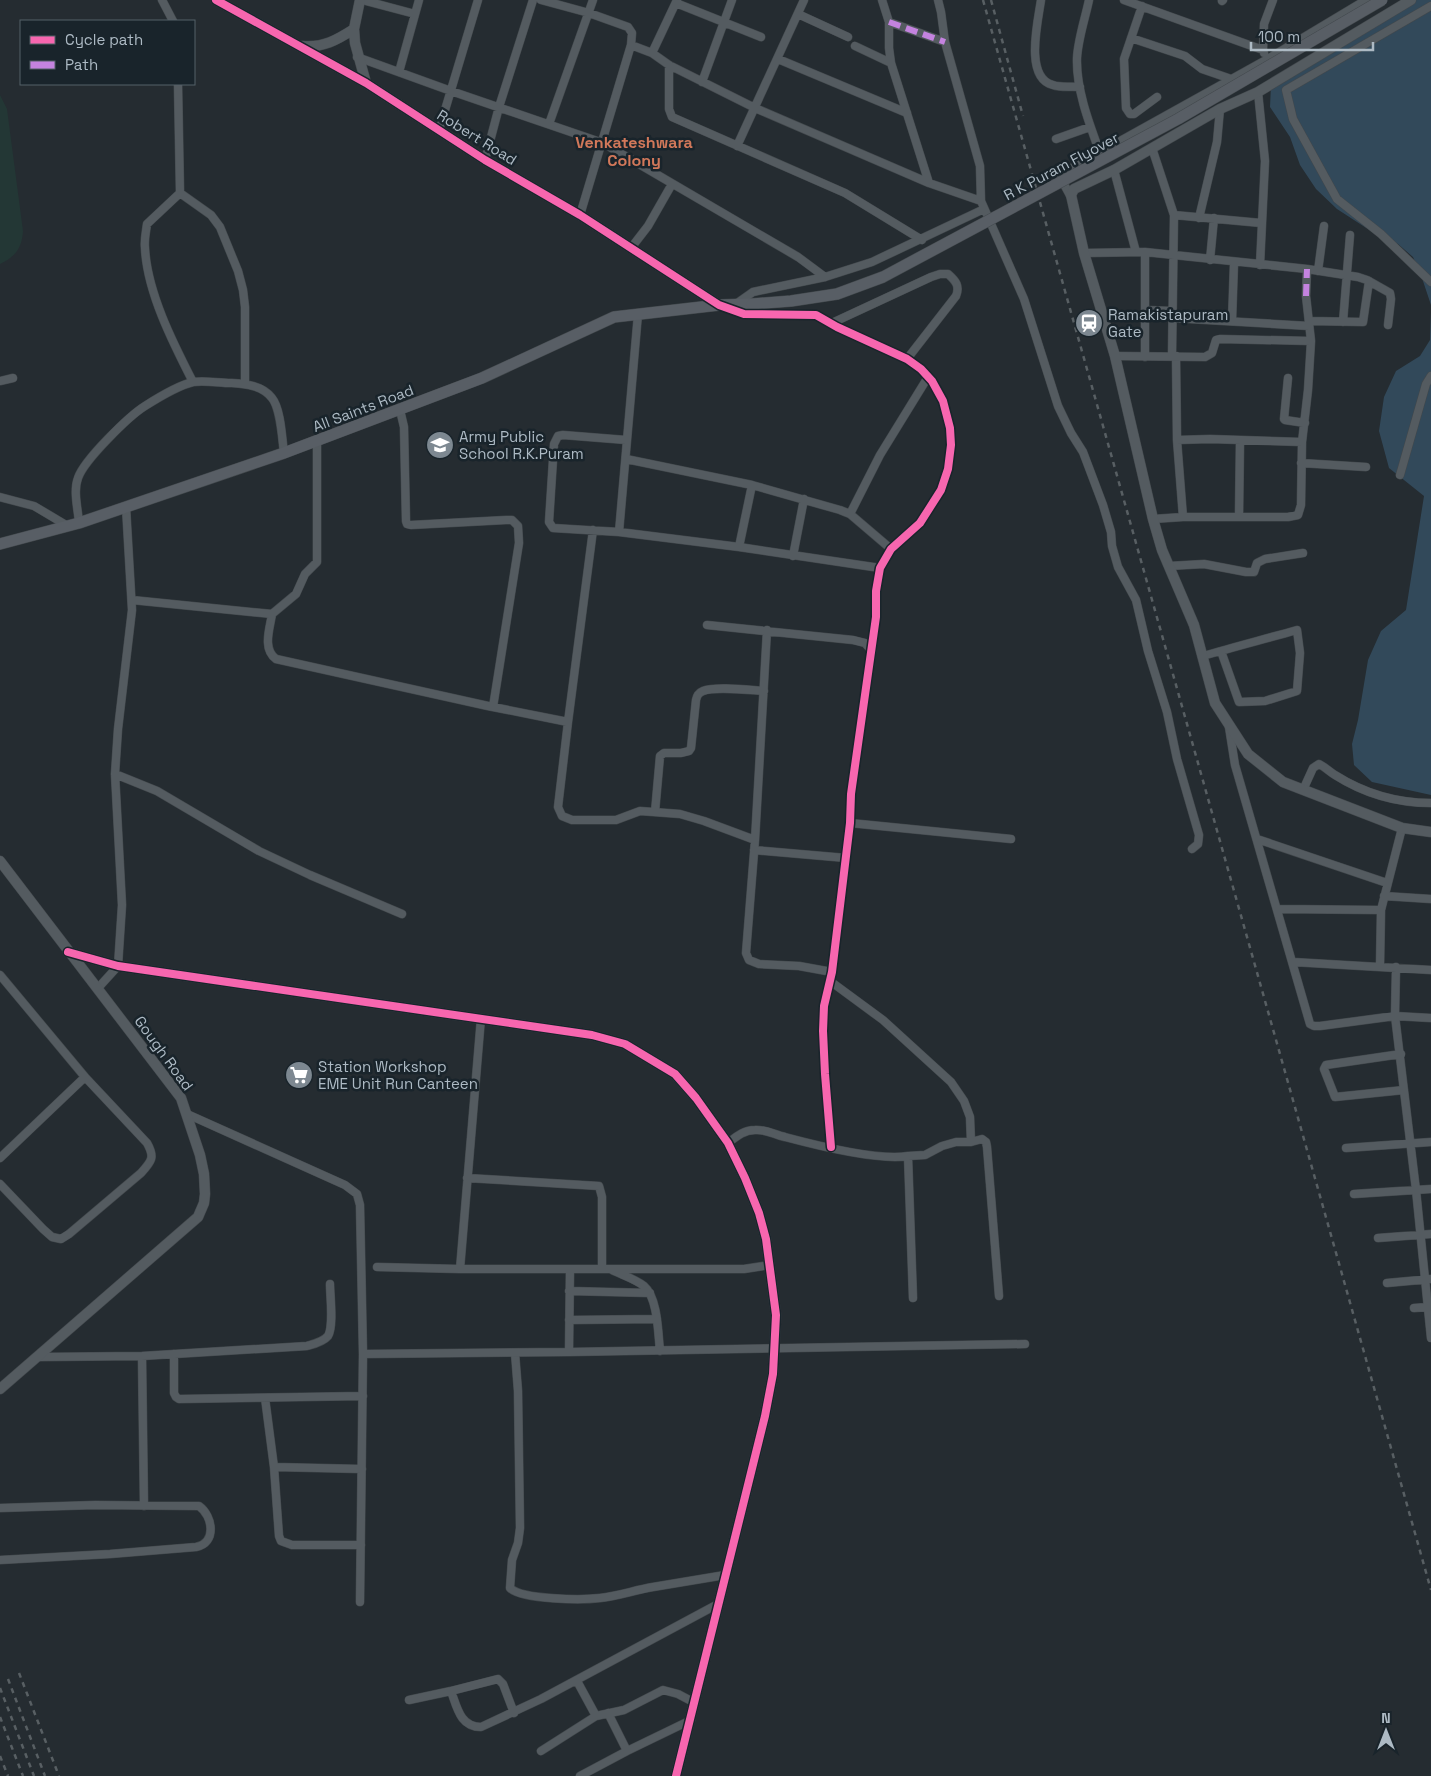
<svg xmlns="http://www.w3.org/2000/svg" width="1431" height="1776" font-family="'Space Grotesk',sans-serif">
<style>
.green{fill:#233735}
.water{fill:#32495a}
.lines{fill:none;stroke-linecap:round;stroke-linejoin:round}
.minor-casing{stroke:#42484c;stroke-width:9}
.tertiary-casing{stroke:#42484c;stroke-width:11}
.secondary-casing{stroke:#42484c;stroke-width:12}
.minor{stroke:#545b60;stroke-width:8}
.tertiary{stroke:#545b60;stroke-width:10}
.secondary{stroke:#585e65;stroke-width:11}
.rail{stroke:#585f63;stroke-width:2.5;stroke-dasharray:5 5;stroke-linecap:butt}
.secondary-bridge-casing{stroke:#42484c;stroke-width:12;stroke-linecap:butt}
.secondary-bridge{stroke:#585e65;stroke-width:11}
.quiet{stroke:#c483df;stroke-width:6;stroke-dasharray:12 6;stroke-linecap:butt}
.cycleway-casing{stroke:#19242b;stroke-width:11}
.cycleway{stroke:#f766af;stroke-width:8}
.labels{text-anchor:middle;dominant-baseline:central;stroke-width:5;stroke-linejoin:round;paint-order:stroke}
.street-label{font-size:15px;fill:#adbac4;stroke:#19242b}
.poi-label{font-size:15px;fill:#adbac4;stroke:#19242b;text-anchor:start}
.neighbourhood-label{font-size:16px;font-weight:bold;fill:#d1785a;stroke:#19242b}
</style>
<rect width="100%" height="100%" fill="#252c31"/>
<path class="green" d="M0 95 7 109 23 231C22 248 15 257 0 264Z"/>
<path class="water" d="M1416 0H1431V305L1421 275 1413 257 1398 244 1374 233 1337 209 1316 189 1300 165 1290 137 1270 107 1271 85Z
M1431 312V795L1372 782 1354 765 1352 744 1358 720 1368 660 1381 631 1406 610 1424 496 1389 468 1379 431 1384 397 1396 371 1420 356 1430 340Z"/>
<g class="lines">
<g class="minor-casing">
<path id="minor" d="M162 0 173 21
M362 0 415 14
M541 0 589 13 628 27 632 33 631 45 580 215
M882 0 889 22V48L891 63 929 183
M938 0 941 12 945 42 980 166 981 201 1024 299 1058 406 1071 433 1083 452 1103 505 1111 532 1112 546 1118 567 1136 600 1148 651 1167 712 1177 759 1199 835 1198 844 1192 849
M1041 0C1038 21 1024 78 1053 85 1061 88 1071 86 1080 87
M1089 0C1085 19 1078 39 1077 58 1076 89 1089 123 1100 153
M1124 0 1263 50
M1222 1 1223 0
M676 3 761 37
M1142 6 1124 59 1126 108 1130 114H1134L1157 97
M1431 6 1286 90 1293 119 1337 199 1381 234 1431 282
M798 14 848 37
M889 22 945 42
M1131 38 1185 56 1202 69 1231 79
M631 45 652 53 669 65 755 108 929 183 981 201
M855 46 891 63
M652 53 677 0
M1264 53 1263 50 1264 24 1273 0
M357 57 451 91 603 143 798 257 825 277
M778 59 907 113
M669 65V109L672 117 845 193 922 240
M399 72 419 0
M702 82 732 0
M178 84 180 193 211 215 220 227 238 271 243 290 245 307V384
M1258 92 1265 161 1260 265
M549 124 593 0
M439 130 478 0
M1056 139 1090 127
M737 146 804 0
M1152 148 1174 215 1172 356
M485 160 499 107 533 0
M1114 170 1136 252
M180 193 147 224C146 232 144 240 145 248 147 292 173 343 193 382
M1072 199 1059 175 1266 60 1366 0
M1174 215 1261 223
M1199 218 1217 142 1220 109
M631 248 648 226 672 184
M1084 253 1145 252 1307 269 1358 277 1367 280 1390 293 1391 299 1388 325
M1210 260 1214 218
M1318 271 1324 226
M736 304 753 292 825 277 872 262 984 209
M723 306 744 314 816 315 837 327 907 359 921 369 932 381 943 401 950 428 951 445 948 469 941 490 920 523 891 549 880 568 876 591V617L872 651 851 794 850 823 832 972 824 1006 823 1031 825 1074 831 1147
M1145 310 1172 311
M1172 318 1309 326
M1232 321 1234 263
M1309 321 1363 322 1369 281
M1343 322 1350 235
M832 323 931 277 940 274H948C956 281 960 286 956 296L907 359
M1115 356 1205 357 1212 353 1216 340 1220 339 1311 341
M1176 356 1177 440 1183 517
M1145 357V252
M1288 378 1284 419 1285 420 1305 423
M0 381 13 378
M400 410 404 427 406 521 407 524 411 525 506 520H512L518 526 519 543 493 707
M626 440 563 435 558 436 554 444 549 522 553 528 619 532 739 547 880 568
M1177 440 1210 439 1302 442
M626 459 752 485 840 510 850 514 891 549
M1301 463 1366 467
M1400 475 1426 384 1431 376
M0 497 34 506 66 525
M850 514 880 455 928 377
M1239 517 1240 440
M1153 519 1183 517H1288L1298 515 1301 505 1302 442 1308 390 1311 341 1306 296 1307 269
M79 523C78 509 73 491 78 478 84 460 129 416 145 406 156 399 180 385 193 382 204 380 219 383 231 383 245 384 262 385 272 398 281 409 282 439 284 453
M619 532 638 314
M739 547 752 485
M793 556 804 499
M1169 566 1204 564 1246 572H1254L1257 563 1265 559 1303 553
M132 600 272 614 296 594 305 574 317 562V441
M272 614C270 628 262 649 276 659L488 706 568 722 593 530
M707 625 853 640 865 643 872 651
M767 630 755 840 746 953 749 960 759 964 799 966 832 972
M1203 656C1234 647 1265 639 1297 630L1300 653 1297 691 1265 701 1239 702 1221 651
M568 722 558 807 562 816 572 820H616L640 811 680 814 704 821 755 840
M1229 727 1235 765 1310 1024 1314 1026H1320L1395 1016 1431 1018
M115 774 157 791 259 851 310 875 402 914
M1303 790 1313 768 1319 764C1325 767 1330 772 1335 775 1365 794 1396 803 1431 803
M655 812 660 756 664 753H681L689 751 691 748 696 700C697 696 698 693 703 691 715 686 749 690 764 691
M850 823 1011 839
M1257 839 1387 883
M754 850 846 858
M1384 896 1431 899
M1278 909 1381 910
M1293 962 1431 970
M1380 966 1381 910 1402 828
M1396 967 1395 1016 1416 1190 1431 1338
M0 975 85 1077 147 1143C155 1157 152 1161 141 1173L69 1234 61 1239 52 1237 43 1229 0 1184
M830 981 883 1020 951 1082 964 1101 970 1117 971 1142 982 1139 986 1142 987 1147 999 1296
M98 988 118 966 122 905 115 774 118 729 132 610 126 507
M481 1018 460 1269H744L770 1265
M1401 1054 1326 1065 1324 1069 1335 1097 1404 1090
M187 1114 345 1185 357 1194 360 1205 363 1354 360 1602
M728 1143C737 1136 744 1130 755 1130 766 1129 775 1135 785 1137 815 1145 879 1161 908 1156
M1346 1148 1431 1142
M0 1158 85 1077
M467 1178 599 1186 602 1197V1269
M1354 1194 1431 1189
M1378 1238 1431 1234
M377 1267 460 1269
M612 1270C622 1275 635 1279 644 1286 658 1298 658 1333 660 1351
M1387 1283 1431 1279
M569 1291 650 1293
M913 1298 908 1156 925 1155 942 1146 956 1142H971
M1414 1308 1428 1307
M569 1320 657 1319
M569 1352 570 1269
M515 1353 518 1391 520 1528 518 1543 512 1560 510 1588C522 1600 583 1600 600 1598 618 1596 635 1590 653 1587 677 1583 701 1579 725 1575
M174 1354V1393L176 1397 179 1399 363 1396
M363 1354 569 1352 1025 1344
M142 1356 144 1506
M39 1357 142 1356 307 1346C314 1344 323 1342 328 1336 334 1326 330 1296 330 1284
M265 1398 274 1467 279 1536 281 1541 292 1545H361
M274 1467 362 1469
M0 1508 95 1505 199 1506C213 1516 217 1543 196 1547L110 1554 0 1560
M577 1681 596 1716 624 1710 663 1690 678 1694 695 1703
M451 1691C457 1707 460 1727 481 1727L541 1699 718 1604
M409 1700 451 1691 498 1679 503 1684 514 1713
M608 1713 627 1751 691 1720
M541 1751 596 1716
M580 1776 627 1751"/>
</g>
<g class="tertiary-casing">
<path id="tertiary" d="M216 0 366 83 485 160 580 215 719 305
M360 0 354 29 355 43 366 83
M1411 0 1258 92 1220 109 1114 170 1074 189 1071 195 1084 253 1115 356 1153 519 1162 550 1194 625 1215 703 1248 754 1283 782 1402 828 1431 832
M302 46C323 48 337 40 354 29
M0 861 181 1098 200 1155 204 1174 205 1194 204 1203 198 1217 0 1389
M68 952 118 966 592 1035 625 1044 675 1074 696 1098 728 1143 745 1178 759 1213 766 1239 776 1315 773 1374 765 1416 676 1776"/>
</g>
<g class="secondary-casing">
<path id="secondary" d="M0 544 79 523 284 453 482 378 614 317 719 305 752 304"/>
</g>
<use href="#minor" class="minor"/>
<use href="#tertiary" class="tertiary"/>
<use href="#secondary" class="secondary"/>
<path class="rail" d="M983 0 1431 1590
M991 0 1023 116
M19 1673 59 1776
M8 1679 45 1776
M0 1688 34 1776
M0 1717 23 1776
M0 1756 8 1776"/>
<g class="secondary-bridge-casing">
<path id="secondary-bridge" d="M752 304 791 301 837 294 883 277 1178 119 1382 0"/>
</g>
<use href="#secondary-bridge" class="secondary-bridge"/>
<path class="quiet" d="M889 22 945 42
M1306 296 1307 269"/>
<g class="cycleway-casing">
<path id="cycleway" d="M216 0 366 83 485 160 580 215 719 305 744 314 816 315 837 327 907 359 921 369 932 381 943 401 950 428 951 445 948 469 941 490 920 523 891 549 880 568 876 591V617L851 794 850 823 832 972 824 1006 823 1031 825 1074 831 1147
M68 952 118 966 592 1035 625 1044 675 1074 696 1098 728 1143 745 1178 759 1213 766 1239 776 1315 773 1374 765 1416 676 1776"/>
</g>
<use href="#cycleway" class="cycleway"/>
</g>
<defs>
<g id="station-disc" transform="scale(1.4375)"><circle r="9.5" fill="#7d8891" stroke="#19242b"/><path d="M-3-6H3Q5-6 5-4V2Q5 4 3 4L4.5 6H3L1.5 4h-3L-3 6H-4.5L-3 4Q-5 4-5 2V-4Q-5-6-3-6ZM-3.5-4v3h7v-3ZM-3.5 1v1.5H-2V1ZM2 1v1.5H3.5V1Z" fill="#fff"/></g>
<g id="school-disc" transform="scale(1.4375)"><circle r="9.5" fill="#7d8891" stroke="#19242b"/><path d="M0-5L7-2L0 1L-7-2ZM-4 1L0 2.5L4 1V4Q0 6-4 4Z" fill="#fff"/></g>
<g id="supermarket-disc" transform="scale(1.4375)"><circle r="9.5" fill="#7d8891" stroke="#19242b"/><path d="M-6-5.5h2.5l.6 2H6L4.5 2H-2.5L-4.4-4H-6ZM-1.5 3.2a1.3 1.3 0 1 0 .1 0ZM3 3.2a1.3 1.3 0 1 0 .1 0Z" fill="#fff"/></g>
</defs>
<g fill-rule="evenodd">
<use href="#station-disc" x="1089" y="323"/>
<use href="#school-disc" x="440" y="445"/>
<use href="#supermarket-disc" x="299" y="1075"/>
</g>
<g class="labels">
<g class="street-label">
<text transform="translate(477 137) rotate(32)">Robert Road</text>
<text transform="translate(1061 166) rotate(-28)">R K Puram Flyover</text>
<text transform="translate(363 408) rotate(-21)">All Saints Road</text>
<text transform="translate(164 1053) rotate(54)">Gough Road</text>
</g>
<g class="poi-label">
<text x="1108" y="314">Ramakistapuram<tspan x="1108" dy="17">Gate</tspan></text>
<text x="459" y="436">Army Public<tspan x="459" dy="17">School R.K.Puram</tspan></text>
<text x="318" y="1066">Station Workshop<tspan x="318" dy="17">EME Unit Run Canteen</tspan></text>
</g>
<g class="neighbourhood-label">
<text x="634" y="142">Venkateshwara<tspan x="634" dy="18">Colony</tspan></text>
</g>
</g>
<rect x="20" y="20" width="175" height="65" fill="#19242b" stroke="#546068"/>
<rect x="30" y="36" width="25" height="8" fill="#f766af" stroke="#546068"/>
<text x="65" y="45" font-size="15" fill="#adbac4">Cycle path</text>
<rect x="30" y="61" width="25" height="8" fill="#c483df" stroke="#546068"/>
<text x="65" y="70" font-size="15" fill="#adbac4">Path</text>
<g transform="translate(1386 1731)" stroke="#19242b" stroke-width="4" paint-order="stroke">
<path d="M0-4L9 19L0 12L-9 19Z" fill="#adbac4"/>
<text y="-8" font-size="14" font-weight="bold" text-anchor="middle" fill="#adbac4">N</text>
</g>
<path d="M1251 42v8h122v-8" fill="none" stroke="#adbac4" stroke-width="2.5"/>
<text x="1258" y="42" font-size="15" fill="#adbac4" stroke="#19242b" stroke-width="4" paint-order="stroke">100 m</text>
</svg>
